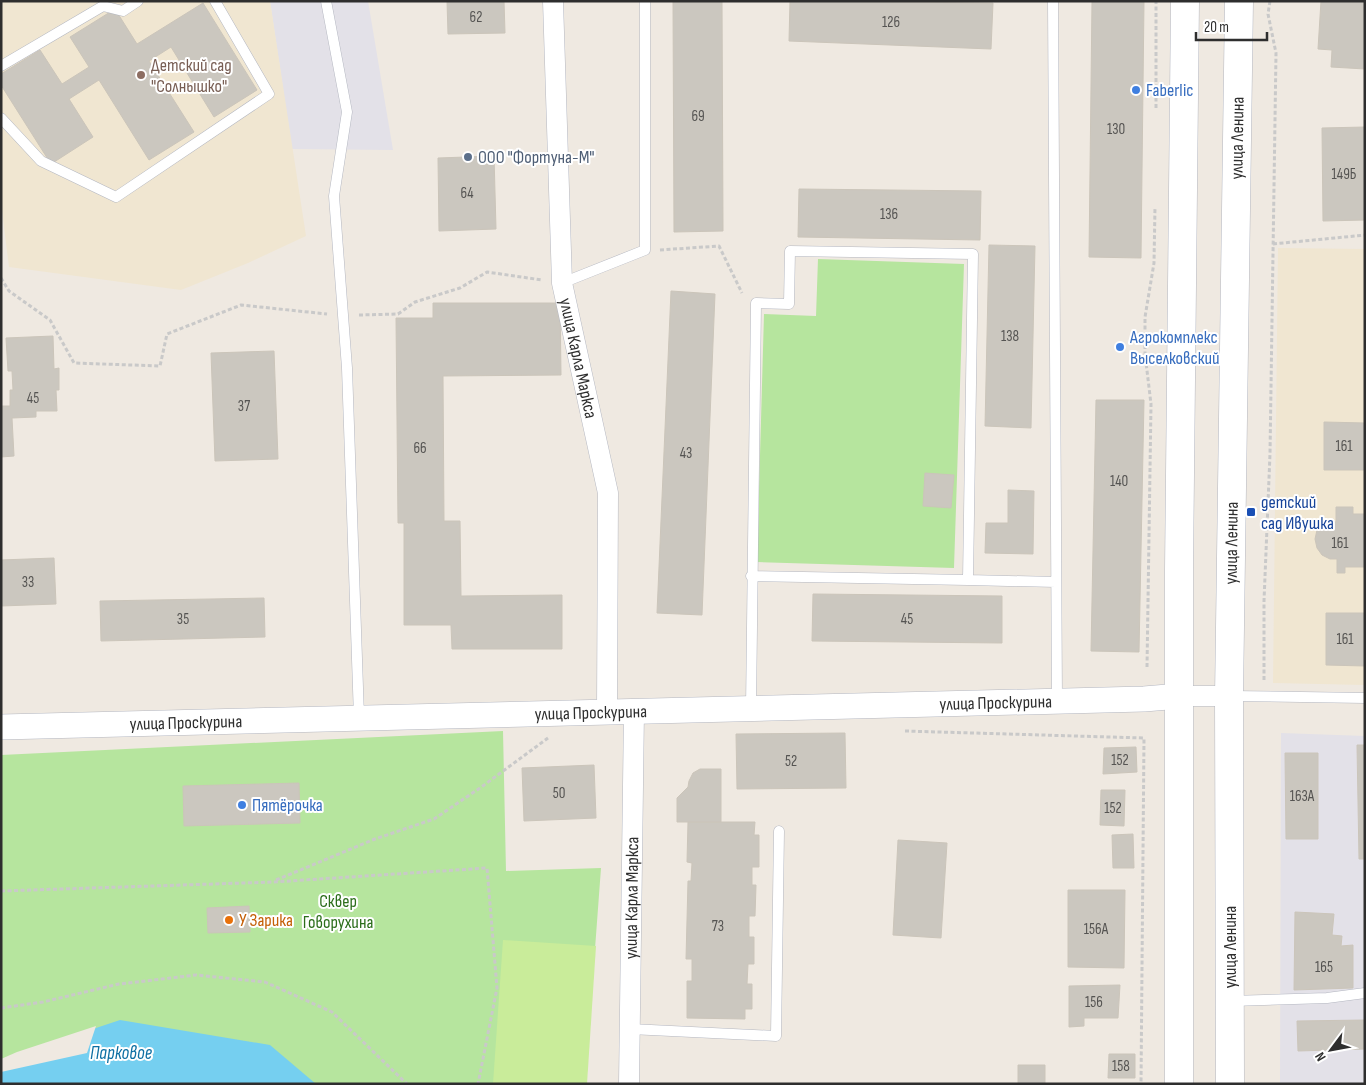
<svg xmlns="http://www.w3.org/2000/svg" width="1366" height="1085" font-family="'Sofia Sans Condensed',sans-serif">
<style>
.industrial{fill:#e3e1e8}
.education{fill:#f0e6d1}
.green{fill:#b6e59e}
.pitch{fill:#c9ec9a}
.water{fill:#75cff0}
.pier{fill:#efe9e1}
.building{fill:#cbc7bf;stroke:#cbc5ba}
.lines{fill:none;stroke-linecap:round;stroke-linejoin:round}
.service-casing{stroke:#b4b7c1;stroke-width:11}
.minor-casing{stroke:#b4b7c1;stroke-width:21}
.tertiary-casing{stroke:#b4b7c1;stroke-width:26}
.secondary-casing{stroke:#b4b7c1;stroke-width:29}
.path{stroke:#c9c9c9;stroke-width:3;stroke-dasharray:4 2.5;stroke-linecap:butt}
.service{stroke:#fff;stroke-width:10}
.minor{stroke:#fff;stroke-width:20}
.tertiary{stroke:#fff;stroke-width:25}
.secondary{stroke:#fff;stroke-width:28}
.education-dot{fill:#8d6e63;stroke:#fff;stroke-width:2}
.shop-dot{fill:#3f7fe0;stroke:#fff;stroke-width:2}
.service-dot{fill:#5c6f8a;stroke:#fff;stroke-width:2}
.transit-dot{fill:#1a4fb4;stroke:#fff;stroke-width:2}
.food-dot{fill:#e8710a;stroke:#fff;stroke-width:2}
.labels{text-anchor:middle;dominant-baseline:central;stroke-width:4;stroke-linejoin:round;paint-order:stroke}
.number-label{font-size:15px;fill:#555452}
.education-label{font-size:18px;fill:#785e54;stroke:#fff;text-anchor:start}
.shop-label{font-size:18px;fill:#366cbe;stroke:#fff;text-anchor:start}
.street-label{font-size:18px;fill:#2e2e2e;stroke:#fff}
.service-label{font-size:18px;fill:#4e5e75;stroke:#fff;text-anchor:start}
.transit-label{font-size:18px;fill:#164399;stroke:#fff;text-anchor:start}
.park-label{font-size:18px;fill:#2c6e1b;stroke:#fff}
.food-label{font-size:18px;fill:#c56008;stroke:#fff;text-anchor:start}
.water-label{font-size:19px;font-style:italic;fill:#0d6fa3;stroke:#fff}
</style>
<rect width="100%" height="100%" fill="#efe9e1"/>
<path class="industrial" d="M270 1H368L393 150 292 149Z
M1281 733 1365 736V1084H1280Z"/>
<path class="education" d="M1 1H270L306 236 248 263 181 290 9 267 1 203Z
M1278 248 1365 249V685L1273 683Z"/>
<path class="green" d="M818 259 964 264 954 568 757 562 764 314 816 316Z
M503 731 506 871 601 868 585 1084H1V755Z"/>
<path class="pitch" d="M503 940 596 946 587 1084H493Z"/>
<path class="water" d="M120 1020 270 1045 316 1084H1V1062L18 1054Z"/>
<path class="pier" d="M96 1026 87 1053 1 1072V1059L17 1052Z"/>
<path class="building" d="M447 1H504L505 33 448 34Z
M673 1H722L723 231 674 232Z
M790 1 993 3 991 49 789 41Z
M1092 1H1144L1141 258 1089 257Z
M1321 1H1365V69L1331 67 1332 50 1318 49Z
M203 3 257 90 214 117 171 47 149 61 194 132 149 160 99 80 69 99 93 137 51 164 1 85V74L40 50 62 84 89 67 70 37 115 9 137 44Z
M1365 127V220L1323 221 1322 128Z
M494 156 496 229 439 231 438 158Z
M799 189 981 191 980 240 798 237Z
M989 245 1035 246 1031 428 985 426Z
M671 291 715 294 702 615 657 613Z
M433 303H560L561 375 443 376 444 521H460L461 596 562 595V649H452L451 625H404V523H398L396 318H433Z
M53 336 54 369 59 368V390H56L57 411H36V417L12 418 14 456 1 457V406H10V390H13L12 371H8L6 338Z
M274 351 278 459 215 461 211 353Z
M1096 400H1144L1139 652 1091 651Z
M1324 422 1365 423V470H1324Z
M925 473 954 475 951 508 923 506Z
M1008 490 1034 491 1033 554 985 553 986 523H1008Z
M1336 507H1353V514H1365V567H1345V573H1337V559H1330L1322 555 1317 548 1315 539 1317 530 1322 526 1329 522H1336Z
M54 558 56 604 1 606V560Z
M813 594 1002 596V643L812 641Z
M264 598 265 637 101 641 100 601Z
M1326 613H1365V666L1326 665Z
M845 733 846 788 737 789 736 734Z
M1357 745H1365V859H1359Z
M1136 747 1137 772 1103 774 1104 748Z
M1285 753H1318V839H1286Z
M594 765 596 818 524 821 522 768Z
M700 769H721V822H677V798L688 787 689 781 693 773Z
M299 783 300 823 184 826 183 786Z
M1101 790H1125L1124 826 1100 825Z
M688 822H755L754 835H759V867H752V885H756L755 916H749V937H754V964H748L747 984H752V1009H745V1019L687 1018V981H692V959H686L688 881H691L692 863 687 862Z
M1133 834 1134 868H1113L1112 835Z
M898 840 947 843 941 938 893 935Z
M1068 890H1125L1124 968 1068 967Z
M249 906 250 932 208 933 207 908Z
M1295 912 1334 914 1332 935 1342 936 1341 946 1353 945V988L1294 990Z
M1120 985 1118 1018H1084V1026L1069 1027V986Z
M1365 1020V1049L1298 1051 1297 1021Z
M1109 1054H1135V1078H1108Z
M1018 1065H1045V1084H1018Z"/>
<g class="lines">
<g class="service-casing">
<path id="service" d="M326 1 347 112 334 196 347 368 359 717
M1053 1 1057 701
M1 66 103 6 123 11 138 1
M1 118 41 161 116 197 269 94 215 1
M562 283 645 250V1
M968 580 1056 582
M1231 696 1365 698
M751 708 756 303 789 304 790 251 973 254 968 580 751 576
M1231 1001 1327 998 1365 993
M630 1029 776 1036 779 831"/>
</g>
<g class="minor-casing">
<g id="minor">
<path id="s1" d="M553 1 562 283 608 493 607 712"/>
<path d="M1180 696H1229"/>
<path id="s2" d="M629 1084 634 711"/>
</g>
</g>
<g class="tertiary-casing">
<g id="tertiary">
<path id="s3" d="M1 727 1144 699 1180 696"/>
</g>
</g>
<g class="secondary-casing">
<g id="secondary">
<path d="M1179 1084V569L1185 1"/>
<path id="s4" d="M1230 1084 1229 696 1239 1"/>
</g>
</g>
<path class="path" d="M1156 108V1
M1273 244 1365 235
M660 250 719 246 742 293
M1 278 9 291 50 320 74 363 160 366 167 334 241 305 327 314
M359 315 398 314 415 302 460 288 487 272 542 280
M1147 667 1151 404 1145 354V317L1154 263 1155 207
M1264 680V601L1270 454 1276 53 1268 14 1270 1
M905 731 1144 738 1141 1084
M276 880 375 839 434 819 480 788 548 738
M1 891 274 882 487 868 497 988 478 1084
M1 1008 43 1002 119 984 196 975 265 982 332 1012 407 1084"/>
<use href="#service" class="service"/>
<use href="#minor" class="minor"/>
<use href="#tertiary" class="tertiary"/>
<use href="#secondary" class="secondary"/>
</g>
<circle class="education-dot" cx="141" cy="75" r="5"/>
<g class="shop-dot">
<circle cx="1136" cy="90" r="5"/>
<circle cx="1120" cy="347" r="5"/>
<circle cx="242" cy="805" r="5"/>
</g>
<circle class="service-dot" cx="468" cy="157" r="5"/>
<rect class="transit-dot" x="1246" y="507" width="10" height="10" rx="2.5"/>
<circle class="food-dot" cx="229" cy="920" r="5"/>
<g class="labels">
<g class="number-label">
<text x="476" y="17">62</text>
<text x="891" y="22">126</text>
<text x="698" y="116">69</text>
<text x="1116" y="129">130</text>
<text x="1344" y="174">149Б</text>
<text x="467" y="193">64</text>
<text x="889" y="214">136</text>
<text x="1010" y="336">138</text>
<text x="33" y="398">45</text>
<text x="244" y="406">37</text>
<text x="1344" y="446">161</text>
<text x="420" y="448">66</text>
<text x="686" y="453">43</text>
<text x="1119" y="481">140</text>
<text x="1340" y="543">161</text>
<text x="28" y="582">33</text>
<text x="183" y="619">35</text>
<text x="907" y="619">45</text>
<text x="1345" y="639">161</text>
<text x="1120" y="760">152</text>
<text x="791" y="761">52</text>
<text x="559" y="793">50</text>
<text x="1302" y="796">163А</text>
<text x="1113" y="808">152</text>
<text x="718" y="926">73</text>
<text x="1096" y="929">156А</text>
<text x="1324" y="967">165</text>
<text x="1094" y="1002">156</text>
<text x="1121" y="1066">158</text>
</g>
<g class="education-label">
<text x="151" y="65">Детский сад<tspan x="151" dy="21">"Солнышко"</tspan></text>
</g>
<g class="shop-label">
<text x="1146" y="90">Faberlic</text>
<text x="1130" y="337">Агрокомплекс<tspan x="1130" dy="21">Выселковский</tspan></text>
<text x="252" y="805">Пятёрочка</text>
</g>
<g class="street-label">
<text stroke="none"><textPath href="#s4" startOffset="946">улица Ленина</textPath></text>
<text stroke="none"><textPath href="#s1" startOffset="359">улица Карла Маркса</textPath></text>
<text stroke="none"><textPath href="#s4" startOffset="541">улица Ленина</textPath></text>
<text stroke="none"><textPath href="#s3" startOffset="995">улица Проскурина</textPath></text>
<text stroke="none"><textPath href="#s3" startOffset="590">улица Проскурина</textPath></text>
<text stroke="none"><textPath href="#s3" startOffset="185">улица Проскурина</textPath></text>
<text stroke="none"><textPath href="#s2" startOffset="186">улица Карла Маркса</textPath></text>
<text transform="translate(1230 947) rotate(-90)">улица Ленина</text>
</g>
<g class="service-label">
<text x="478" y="157">ООО "Фортуна-М"</text>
</g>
<g class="transit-label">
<text x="1261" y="502">детский<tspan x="1261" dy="21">сад Ивушка</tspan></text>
</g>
<g class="park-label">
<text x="338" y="901">Сквер<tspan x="338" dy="21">Говорухина</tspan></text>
</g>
<g class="food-label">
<text x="239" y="920">У Зарика</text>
</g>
<g class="water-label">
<text x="121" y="1053">Парковое</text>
</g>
</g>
<rect width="1366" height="1085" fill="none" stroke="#2e2e2e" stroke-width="5"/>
<g transform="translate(1331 1050) rotate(238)" stroke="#ffffff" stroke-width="4" paint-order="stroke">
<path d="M0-4L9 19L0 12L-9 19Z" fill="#2e2e2e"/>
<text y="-8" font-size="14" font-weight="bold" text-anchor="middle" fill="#2e2e2e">N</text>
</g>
<path d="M1196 32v8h71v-8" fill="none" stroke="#2e2e2e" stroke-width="2.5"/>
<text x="1204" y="32" font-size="15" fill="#2e2e2e" stroke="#ffffff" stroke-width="4" paint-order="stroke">20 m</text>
</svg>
